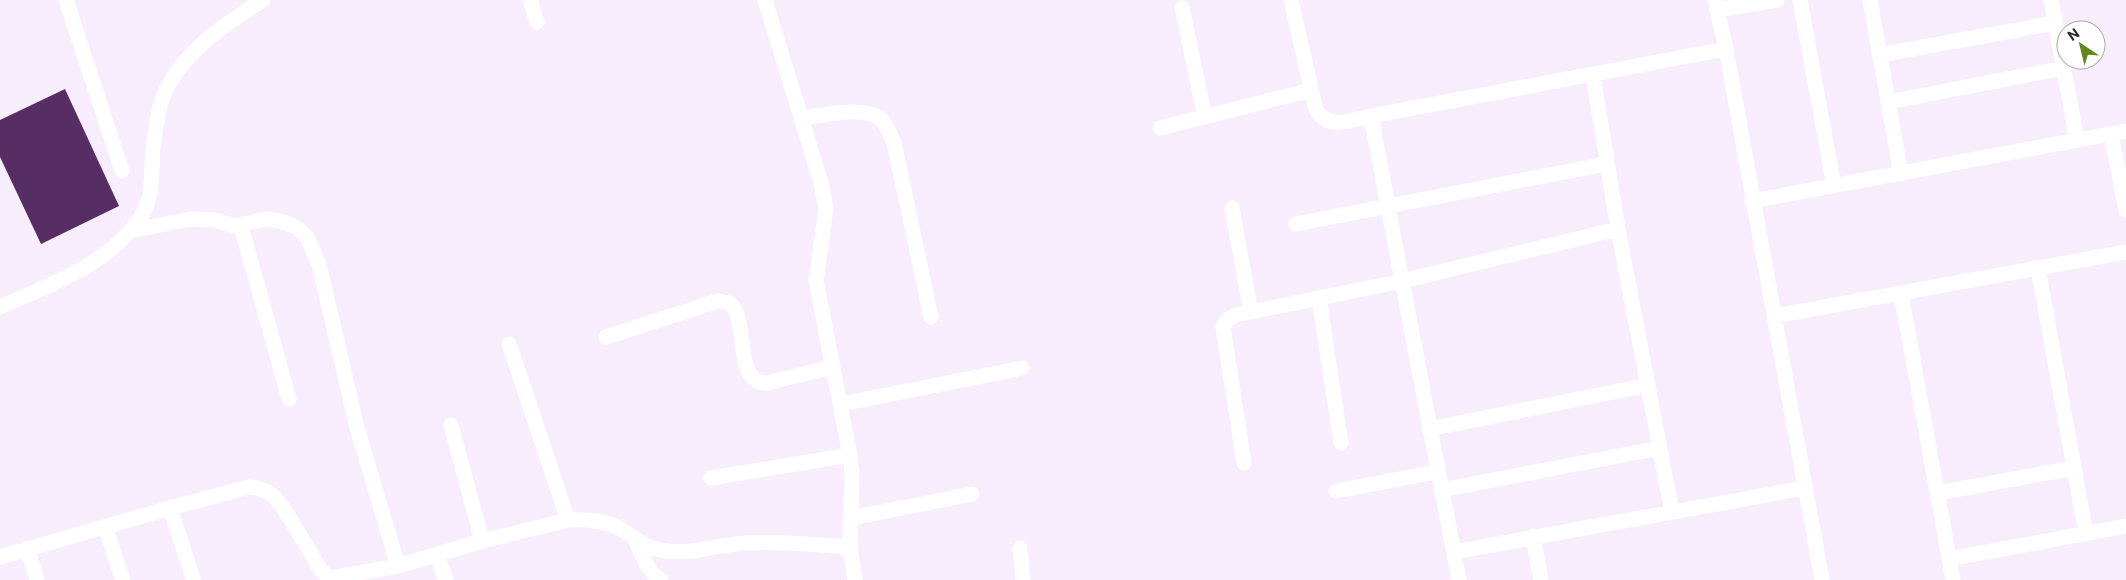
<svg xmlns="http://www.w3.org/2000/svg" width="2126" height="580" font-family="Commissioner,sans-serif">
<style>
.building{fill:#572e63}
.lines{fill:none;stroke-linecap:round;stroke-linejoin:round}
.minor{stroke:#fff;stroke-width:15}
</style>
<rect width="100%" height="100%" fill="#f8edfc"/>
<path class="building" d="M65 89 119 206 41 244 0 157V120Z"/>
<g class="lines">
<path class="minor" d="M66 0 122 171
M530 0 537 22
M765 0 821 183 826 208 816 281 850 455 852 474 850 547 855 580
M1291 0 1316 110C1329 131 1351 120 1371 116
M1715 0 1726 49 1822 580
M1800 0 1834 186
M1870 0 1901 174
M2051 0 2077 140
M1182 8 1205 117
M1717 10 1777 0
M1879 55 2055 23
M1593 75 1618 229 1672 512
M1888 102 2064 68
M801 118C821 116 860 106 878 117 886 122 890 134 894 143L931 317
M1160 128 1311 90
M2111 134 2126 210
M1752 201 2126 131
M1232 208 1251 312
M1296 224 1606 164
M241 226 289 399
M1618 229 1402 281 1371 116 1726 49
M130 231 190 219 215 220 235 226 267 219 284 222 297 228 307 237 319 264 357 428 398 566
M2038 268 2086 534
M1901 293 1953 580
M1319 298 1341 443
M0 307C50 285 111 264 142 215 154 196 151 170 153 149 155 132 157 116 162 100 178 54 224 25 263 0
M1774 316 2126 252
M606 337 718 301C724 302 731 302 734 308 747 329 735 383 767 383L832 367
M509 344 568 520
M841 404 1022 368
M451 425 482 541
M1429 429 1648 385
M1244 463 1223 327 1227 320 1236 315 1402 281 1459 580
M711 478 850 455
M1441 490 1660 448
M1336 491 1437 472
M1937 493 2074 468
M170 508 193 578
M852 518 972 494
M105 527 123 580
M1533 536 1541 580
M635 540C642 553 648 573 661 580
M27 548 37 580
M1020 548 1023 580
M1454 552 1805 488
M437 555 446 580
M0 557 170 508 249 487C257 488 264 489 271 494 287 508 308 551 321 570L327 576 336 577 398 566 482 541 568 520C584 519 602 520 617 527 632 534 642 547 660 550 692 556 717 544 747 543 781 541 816 545 850 547
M1949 559 2126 526"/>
</g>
<g transform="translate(2081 45) rotate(325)"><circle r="24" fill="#ffffff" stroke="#abaaac"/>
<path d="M0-4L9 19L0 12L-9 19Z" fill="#5c891a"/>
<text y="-8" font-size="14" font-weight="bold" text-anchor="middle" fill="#2e2a2f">N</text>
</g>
</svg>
